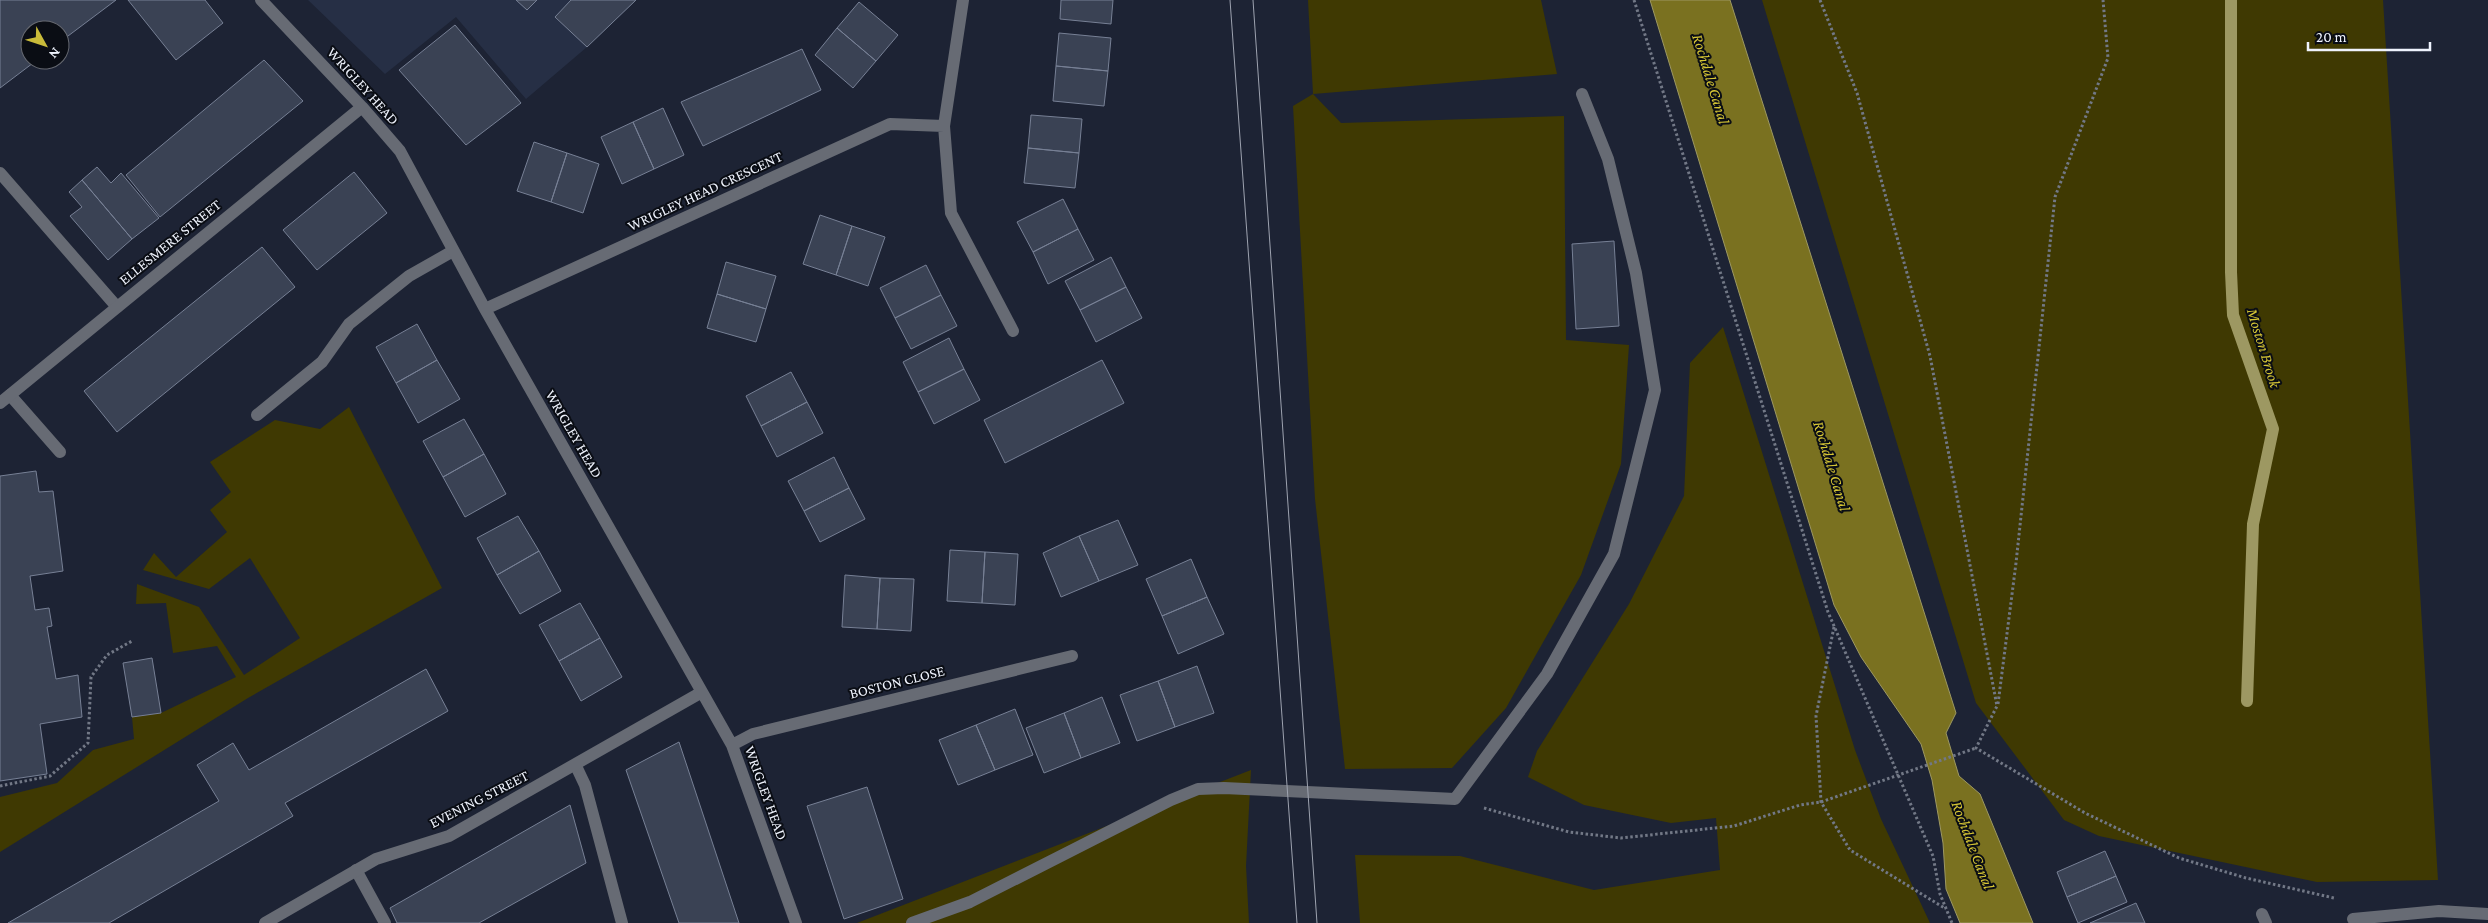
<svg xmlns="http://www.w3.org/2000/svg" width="2488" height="923" font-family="'Crimson Pro',serif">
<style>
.built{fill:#262f45}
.green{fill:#3f3902}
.water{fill:#7a7120;stroke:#9d9862}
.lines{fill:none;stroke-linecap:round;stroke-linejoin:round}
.stream{stroke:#9d9862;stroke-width:12}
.building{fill:#3a4254;stroke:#778095}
.path{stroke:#727886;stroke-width:3;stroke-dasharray:2.5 2.5;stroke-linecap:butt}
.lane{stroke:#676b74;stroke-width:12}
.street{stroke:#676b74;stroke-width:12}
.tram{stroke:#9ea3b0;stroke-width:1}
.path-bridge{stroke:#727886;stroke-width:3;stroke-dasharray:2.5 2.5;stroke-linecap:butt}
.labels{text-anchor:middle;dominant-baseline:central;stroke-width:4;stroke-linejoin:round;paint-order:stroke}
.street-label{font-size:15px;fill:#eff3fd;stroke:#0a0d14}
.water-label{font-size:16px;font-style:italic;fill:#d5c535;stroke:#0a0d14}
</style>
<rect width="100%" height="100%" fill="#1d2334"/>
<path class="built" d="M308 0H636L587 47 526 99 456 17 385 74Z"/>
<path class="green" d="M1308 0H1541L1557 74 1313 94 1341 123 1564 116 1566 340 1629 345 1621 464 1581 575 1506 708 1452 768 1345 769 1315 499 1293 106 1313 94Z
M1762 0H2383L2438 880 2317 882 2099 836 2064 820 1976 703Z
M1723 327 1855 750 1881 819 1930 923H1360L1355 855 1460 856 1594 890 1720 870 1716 818 1671 823 1584 805 1528 777 1537 751 1629 604 1684 496 1690 363Z
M349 407 442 588 248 698 0 852V797L57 783 93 750 134 739 132 717 161 713 236 677 217 646 173 653 166 603 136 604 137 584 199 607 244 675 300 638 250 558 209 589 143 570 154 553 176 577 227 532 210 510 231 492 210 462 275 420 320 429Z
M1251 770 1246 866 1249 923H857Z"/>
<path class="water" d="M1650 0H1730L1956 713 1946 733 1959 776 1980 794 2033 923H1960L1946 889 1943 843 1932 780 1921 744 1861 657 1834 605Z"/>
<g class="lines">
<path class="stream" d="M2231 0V272L2233 315 2273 429 2253 524 2247 701"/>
</g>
<path class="building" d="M0 0H116L60 42V30H30V60H37L0 88Z
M128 0H205L223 23 176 60Z
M516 0H537L527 10Z
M571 0H636L587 47 555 17Z
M1061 0H1113L1111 24 1060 19Z
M859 2 898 35 876 61 837 28Z
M455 25 521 103 466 145 399 70Z
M837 28 876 61 853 88 815 55Z
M1059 33 1111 38 1108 71 1056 66Z
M802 49 821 90 703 146 681 102Z
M264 60 303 101 160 217 126 175Z
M1056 66 1108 71 1104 106 1053 101Z
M663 108 684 155 654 169 633 122Z
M1031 115 1082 119 1079 153 1028 148Z
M633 122 654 169 622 184 601 137Z
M534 142 567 153 551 202 517 191Z
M1028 148 1079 153 1075 188 1024 183Z
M567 153 599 164 583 213 551 202Z
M97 167 111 183 121 173 159 218 132 239 82 180Z
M354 172 387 213 317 270 283 230Z
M82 180 132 239 108 260 70 216 82 207 69 192Z
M1063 199 1078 229 1033 252 1017 222Z
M820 215 852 226 836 275 803 264Z
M852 226 885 237 868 286 836 275Z
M1078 229 1094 260 1048 284 1033 252Z
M1614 241 1619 326 1576 329 1572 244Z
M262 247 295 287 117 432 84 391Z
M1111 257 1126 287 1080 310 1065 281Z
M726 262 776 276 766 309 717 294Z
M926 265 941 295 895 318 880 288Z
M1126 287 1142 318 1096 342 1080 310Z
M717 294 766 309 756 342 707 328Z
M941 295 957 326 911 349 895 318Z
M417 324 437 360 396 383 376 347Z
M949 338 964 369 918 392 903 362Z
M437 360 460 399 418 423 396 383Z
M1102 360 1124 403 1005 463 984 420Z
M964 369 980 400 934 424 918 392Z
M791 372 807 402 761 426 746 396Z
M807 402 823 433 777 457 761 426Z
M464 419 484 454 443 477 423 441Z
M484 454 506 494 465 517 443 477Z
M834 457 849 488 804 511 788 481Z
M36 471 39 492 53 491 63 571 30 576 35 610 49 608 52 626 47 627 56 679 78 675 82 717 40 724 47 774 0 781V476Z
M849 488 865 519 820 542 804 511Z
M518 516 539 551 497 575 477 538Z
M1118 520 1138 565 1099 581 1079 536Z
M1079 536 1099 581 1061 597 1043 553Z
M950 550 985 552 982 603 947 601Z
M539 551 561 591 520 614 497 575Z
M985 552 1018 554 1015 605 982 603Z
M1191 559 1207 597 1162 616 1146 579Z
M845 575 880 578 877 629 842 627Z
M880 578 914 579 911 631 877 629Z
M1207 597 1224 634 1178 654 1162 616Z
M580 603 600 638 559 661 539 625Z
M600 638 622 677 581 701 559 661Z
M152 658 161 713 132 717 123 663Z
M1197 666 1214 713 1175 727 1158 681Z
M426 669 448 711 285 803 293 816 109 923H8L219 801 197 765 233 743 249 770Z
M1158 681 1175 727 1137 741 1120 695Z
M1102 697 1120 743 1081 758 1064 713Z
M1015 709 1033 755 995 770 976 725Z
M1064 713 1081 758 1044 773 1026 728Z
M976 725 995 770 958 785 939 740Z
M679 742 739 923H679L626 770Z
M867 787 903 899 844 919 807 806Z
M570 805 586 863 479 923H397L390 908Z
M2105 851 2116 876 2067 897 2057 872Z
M2116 876 2127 902 2078 923 2067 897Z
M2136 903 2145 923H2090Z"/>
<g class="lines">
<path class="path" d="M1634 0 1828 612 1933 856 1940 894 1952 923
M1820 0 1857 93 1930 356 1997 706 1976 748 2085 813 2179 858 2246 878 2334 898
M1834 627 1816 716 1821 802 1850 850 1946 909
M1998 704 2016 563 2055 197 2108 58 2103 0
M0 786 50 776 88 743 91 677 107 655 132 641
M1484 808 1569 832 1621 838 1734 826 1800 805 1821 802"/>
<path class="lane" d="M0 173 117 307
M10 395 60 452
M257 415 322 362 349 324 409 276 453 251
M576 766 585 785 622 923
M356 870 385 923
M2262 914 2266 923
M912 923 970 902 1171 800 1198 789 1224 788 1455 799 1547 674 1614 554 1655 390 1636 273 1608 159 1582 94"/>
<path class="street" d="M261 0 362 107 400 151 485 309 732 745 796 923
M963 0 944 126 951 213 1013 331
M485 309 890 124 944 126
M0 403 362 107
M732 745 753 734 1072 656
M2353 919 2439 911 2488 914
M265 923 376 859 449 836 702 692"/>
<path class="tram" d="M1230 0 1297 923
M1253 0 1317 923"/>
<path class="path-bridge" d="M1821 802 1976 748"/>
</g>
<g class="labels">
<g class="street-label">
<text transform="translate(363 86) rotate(48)">WRIGLEY HEAD</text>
<text transform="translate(705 191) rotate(-25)">WRIGLEY HEAD CRESCENT</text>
<text transform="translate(170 242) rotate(-39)">ELLESMERE STREET</text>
<text transform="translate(574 434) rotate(60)">WRIGLEY HEAD</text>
<text transform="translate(897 682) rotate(-14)">BOSTON CLOSE</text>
<text transform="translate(766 793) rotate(70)">WRIGLEY HEAD</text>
<text transform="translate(479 799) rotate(-27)">EVENING STREET</text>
</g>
<g class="water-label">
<text transform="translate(1711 79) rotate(73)">Rochdale Canal</text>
<text transform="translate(2264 348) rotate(73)">Moston Brook</text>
<text transform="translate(1832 466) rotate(73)">Rochdale Canal</text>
<text transform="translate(1973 845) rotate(69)">Rochdale Canal</text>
</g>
</g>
<g transform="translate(45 45) rotate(130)"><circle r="24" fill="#0a0d14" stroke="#666971"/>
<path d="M0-4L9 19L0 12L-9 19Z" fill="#c9bb3a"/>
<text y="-8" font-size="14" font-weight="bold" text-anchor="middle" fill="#eff3fd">N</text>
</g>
<path d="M2308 42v8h122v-8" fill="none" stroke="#eff3fd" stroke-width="2.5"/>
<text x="2316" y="42" font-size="15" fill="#eff3fd" stroke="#0a0d14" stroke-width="4" paint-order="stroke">20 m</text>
</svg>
